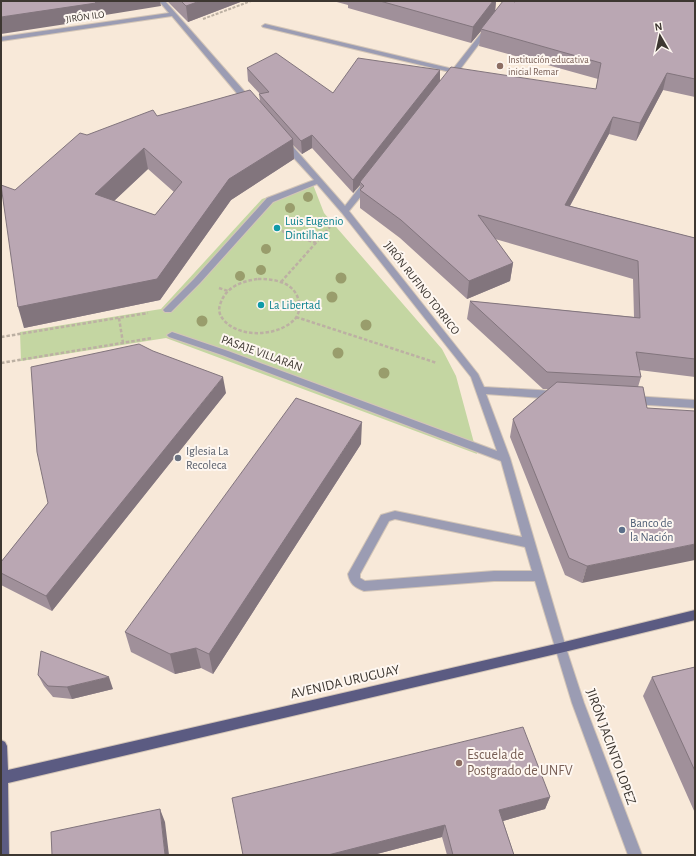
<svg xmlns="http://www.w3.org/2000/svg" width="696" height="856" font-family="'Alegreya Sans',sans-serif">
<style>
.green{fill:#c4d6a2}
.lines{fill:none;stroke-linecap:round;stroke-linejoin:round}
.minor-casing{stroke:#d3c5b7;stroke-width:2}
.major-casing{stroke:#d3c5b7;stroke-width:2}
.path-far1{stroke:#bcb0a3;stroke-width:2;stroke-dasharray:3 1.5;stroke-linecap:butt}
.path{stroke:#bcb0a3;stroke-width:2.5;stroke-dasharray:3.5 2;stroke-linecap:butt}
.minor{fill:#9b9cb3;fill-rule:evenodd}
.major{fill:#5b5b82;fill-rule:evenodd}
.tree{fill:#999d6c}
.wall{fill:#a0909a;fill-rule:evenodd}
.shaded-wall{fill:#82757d}
.building{fill:#baa7b3;stroke:#82757d;fill-rule:evenodd}
.education-dot{fill:#8d6e63;stroke:#fef7f1;stroke-width:1.5}
.culture-dot{fill:#0f9aa8;stroke:#fef7f1;stroke-width:1.5}
.worship-dot{fill:#6b7280;stroke:#fef7f1;stroke-width:1.5}
.service-dot{fill:#5c6f8a;stroke:#fef7f1;stroke-width:1.5}
.labels{text-anchor:middle;dominant-baseline:central;stroke-width:4;stroke-linejoin:round;paint-order:stroke}
.far-street-label{font-size:10px;fill:#3d3731;stroke:#fef7f1}
.far-education-label{font-size:10px;fill:#785e54;stroke:#fef7f1;text-anchor:start}
.culture-label{font-size:12px;fill:#0d838f;stroke:#fef7f1;text-anchor:start}
.street-label{font-size:12px;fill:#3d3731;stroke:#fef7f1}
.worship-label{font-size:12px;fill:#5b616d;stroke:#fef7f1;text-anchor:start}
.service-label{font-size:12px;fill:#4e5e75;stroke:#fef7f1;text-anchor:start}
.near-street-label{font-size:14px;fill:#3d3731;stroke:#fef7f1}
.near-education-label{font-size:14px;fill:#785e54;stroke:#fef7f1;text-anchor:start}
</style>
<rect width="100%" height="100%" fill="#f8e9d9"/>
<path class="green" d="M312 182 324 213 442 349 456 376 477 454 166 338 21 361 20 332 161 309 262 199Z"/>
<g class="lines">
<g class="minor-casing">
<path id="minor" d="M159 1H165L252 100V104H246L172 16 1 41V37L169 13Z
M265 24 453 69 486 27 491 28 452 80H449L445 78 450 72 263 27 262 26Z
M282 141H288L345 206 365 180H371V184L349 211 478 374 484 387 555 391 560 395 555 399 486 394 510 458 566 648 584 703 642 855H628L572 703 535 581H494L364 591C354 587 350 584 348 574L381 515 395 511 522 537 501 461 222 355 169 337 167 335 172 332 228 351 497 451 471 377 342 213 317 184 273 202 200 283 171 312H165L163 310 194 279 267 198 314 180 282 145ZM395 519 525 547 532 571H494L365 581 360 578V574L389 521Z
M633 396 695 400V408L633 404 630 403 628 400 630 397Z"/>
</g>
<g class="major-casing">
<path id="major" d="M695 610V620L560 653 8 783 9 855H1V740L5 742 7 746 8 770 560 643Z"/>
</g>
<path class="path-far1" d="M203 19 251 1"/>
<path class="path" d="M282 231 316 243
M258 279C275 279 295 282 299 302 300 308 299 314 295 319 280 335 247 338 229 325 223 320 217 314 220 305 225 287 242 281 258 279Z
M281 282 330 227
M219 288 228 291
M296 317 437 363
M119 318 123 343
M1 337 148 313
M1 363 152 338"/>
<use href="#minor" class="minor"/>
<use href="#major" class="major"/>
</g>
<g class="tree">
<circle cx="308" cy="197" r="5"/>
<circle cx="290" cy="208" r="5"/>
<circle cx="266" cy="249" r="5"/>
<circle cx="261" cy="270" r="5"/>
<circle cx="240" cy="276" r="5"/>
<circle cx="341" cy="278" r="5.5"/>
<circle cx="332" cy="297" r="5.5"/>
<circle cx="202" cy="321" r="5.5"/>
<circle cx="366" cy="325" r="5.5"/>
<circle cx="338" cy="353" r="5.5"/>
<circle cx="384" cy="373" r="5.5"/>
</g>
<path class="wall" d="M167 1H243L188 22Z
M333 1H496L495 11 515 2 695 1V97L663 90 636 141 609 134 570 206 695 238V377L639 370 641 377 638 387H643L582 583 565 575 510 437 513 419 548 389H543L467 319 470 301 634 317 633 279 495 239 513 263 510 281 467 299 400 238 360 208V185L353 193 312 148 302 154 293 145 294 159 231 200 160 300 24 328 15 190 87 135 157 116 260 101 259 94H260L248 81 247 68 333 93 440 70V81L596 89 598 79 479 46 481 31 471 43 348 8V5ZM148 169 174 192 155 215 114 201Z
M226 393 52 611 1 585V562L48 503Z
M361 444 213 674 201 668 175 674 131 652 125 632Z
M695 667V813L643 696 652 677Z
M38 675 113 689 72 699 53 697 44 686Z
M550 797 545 809 503 821 514 855H447L442 837 373 855H243Z"/>
<path class="shaded-wall" d="M94 1H160L161 6 99 16V19L1 34V17Z
M200 1H243L188 22 186 6Z
M493 1H496L495 12 481 29V31L471 43 473 27Z
M440 70V83L360 182V185L353 193V180Z
M667 73 663 90 636 141 640 123Z
M613 117 609 134 561 222 565 205Z
M312 135V148L302 154 301 141Z
M293 139 294 159 231 200 160 300 24 328 18 307Z
M144 148 148 169 99 215 95 194Z
M513 263 510 281 467 299 469 281Z
M223 377 226 393 52 611 46 596Z
M362 422 361 444 213 674 209 654Z
M695 544V560L582 583 587 566Z
M196 648 201 668 175 674 170 654Z
M109 677 113 689 72 699 67 687Z
M550 797 545 809 496 823 499 810Z
M160 809 165 822 169 855H165Z
M445 825 442 837 373 855H328Z"/>
<path class="building" d="M1 1H94L96 3 1 17Z
M181 1H200L186 6Z
M380 1H493L473 27Z
M503 1H512L515 2 516 1H695V79L667 73 640 123 613 117 565 205 695 238V359L636 352 641 377 547 372 470 301 640 318 638 261 478 215 513 263 469 281 401 220 360 190 364 186 360 182 451 67 596 89 601 63 481 29Z
M276 53 333 93 358 58 440 70 353 180 312 135 301 141 259 94 269 92 247 68Z
M250 90 293 139 229 179 157 279 18 307 1 185 15 190 80 133 87 135 153 110 157 116ZM144 148 182 182 155 215 95 194Z
M139 344 153 351 223 377 46 596 1 573V562L48 503 37 452 31 367Z
M557 382 643 387 647 408 695 411V544L587 566 569 558 513 419Z
M296 398 362 422 209 654 196 648 170 654 125 632Z
M41 651 109 677 67 687 48 686 38 675Z
M695 667V771L652 677Z
M523 727 550 797 499 810 514 855H453L445 825 328 855H243L232 798Z
M160 809 165 855H52L51 832Z"/>
<g class="education-dot">
<circle cx="500" cy="66" r="4"/>
<circle cx="459" cy="763" r="4"/>
</g>
<g class="culture-dot">
<circle cx="277" cy="228" r="4"/>
<circle cx="261" cy="305" r="4"/>
</g>
<circle class="worship-dot" cx="178" cy="458" r="4"/>
<circle class="service-dot" cx="622" cy="530" r="4"/>
<g class="labels">
<g class="far-street-label">
<text transform="translate(85 17) rotate(-8)">JIRÓN ILO</text>
</g>
<g class="far-education-label">
<text x="508" y="60">Institución educativa<tspan x="508" dy="12">inicial Remar</tspan></text>
</g>
<g class="culture-label">
<text x="285" y="221">Luis Eugenio<tspan x="285" dy="14">Dintilhac</tspan></text>
<text x="269" y="305">La Libertad</text>
</g>
<g class="street-label">
<text transform="translate(422 288) rotate(52)">JIRÓN RUFINO TORRICO</text>
<text transform="translate(262 353) rotate(20)">PASAJE VILLARÁN</text>
</g>
<g class="worship-label">
<text x="186" y="451">Iglesia La<tspan x="186" dy="14">Recoleca</tspan></text>
</g>
<g class="service-label">
<text x="630" y="523">Banco de<tspan x="630" dy="14">la Nación</tspan></text>
</g>
<g class="near-street-label">
<text transform="translate(345 682) rotate(-13)">AVENIDA URUGUAY</text>
<text transform="translate(611 747) rotate(70)">JIRÓN JACINTO LOPEZ</text>
</g>
<g class="near-education-label">
<text x="467" y="755">Escuela de<tspan x="467" dy="16">Postgrado de UNFV</tspan></text>
</g>
</g>
<rect width="696" height="856" fill="none" stroke="#3d3731" stroke-width="4"/>
<g transform="translate(660 36) rotate(351)" stroke="#fef7f1" stroke-width="3" paint-order="stroke">
<path d="M0-3L7 15L0 10L-7 15Z" fill="#3d3731"/>
<text y="-6" font-size="11" font-weight="bold" text-anchor="middle" fill="#3d3731">N</text>
</g>
</svg>
